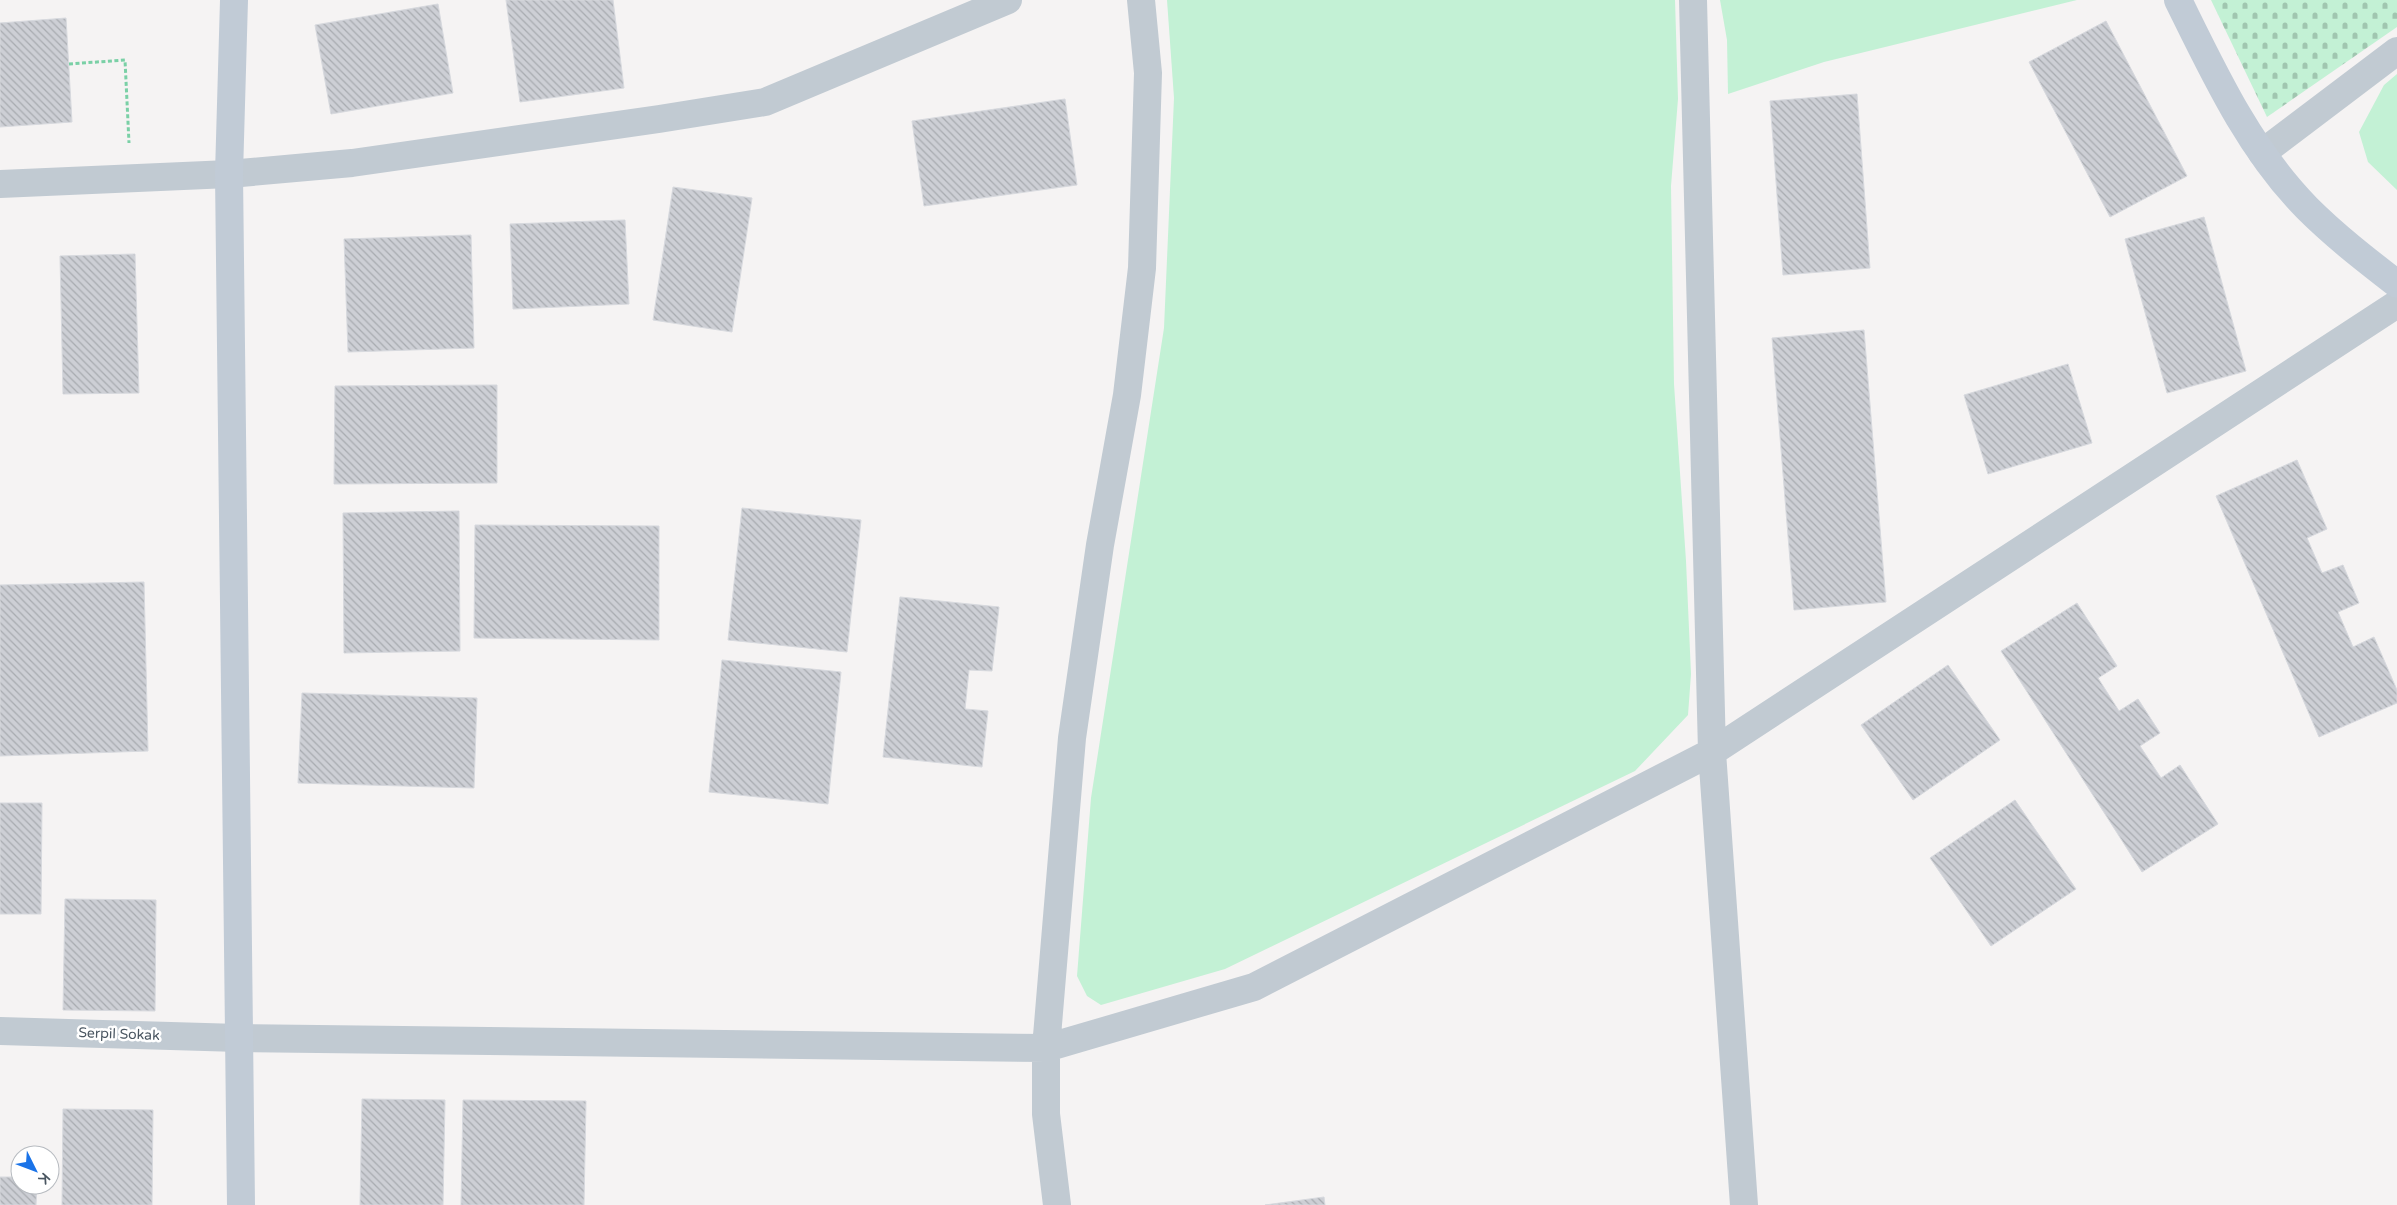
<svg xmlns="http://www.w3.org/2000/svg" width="2397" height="1205" font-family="'Varela Round',sans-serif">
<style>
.green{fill:#c3f1d5}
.cemetery{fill:url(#cemetery-stones)}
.building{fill:url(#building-back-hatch);stroke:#d7d9de}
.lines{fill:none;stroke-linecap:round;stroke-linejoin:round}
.path{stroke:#7ad0a6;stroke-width:3;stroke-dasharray:4 2.5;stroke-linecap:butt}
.street{stroke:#c1cad2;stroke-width:28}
.secondary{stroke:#c1cbd6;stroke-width:28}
.labels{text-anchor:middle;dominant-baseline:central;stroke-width:5;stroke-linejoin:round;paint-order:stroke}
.street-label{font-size:14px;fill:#4a5661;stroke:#fff}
</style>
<defs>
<pattern id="cemetery-stones" width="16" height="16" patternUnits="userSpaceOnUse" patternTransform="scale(1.25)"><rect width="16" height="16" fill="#c3f1d5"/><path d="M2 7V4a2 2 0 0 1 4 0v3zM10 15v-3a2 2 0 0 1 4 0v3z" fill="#a0c6b0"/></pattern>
<pattern id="building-back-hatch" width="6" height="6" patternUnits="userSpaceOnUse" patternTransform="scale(1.25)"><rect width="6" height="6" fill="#cdcfd5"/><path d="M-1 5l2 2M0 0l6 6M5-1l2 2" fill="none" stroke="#a8abb0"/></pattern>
</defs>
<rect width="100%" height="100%" fill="#f5f3f3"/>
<path class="green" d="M1167 0H1675L1678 99 1671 186 1674 384 1686 561 1691 674 1688 715 1635 771 1225 969 1101 1005 1087 996 1077 976 1091 798 1164 328 1174 98Z
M1720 0H2077L1824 62 1728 94 1727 40Z
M2397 74V190L2368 162 2359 132 2384 85Z"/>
<path class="cemetery" d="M2211 0H2397V27L2267 117Z"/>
<path class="building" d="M506 0H613L624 88 520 102Z
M438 4 453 93 331 114 315 25Z
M66 18 72 122 0 127V23Z
M2106 21 2187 176 2110 217 2029 62Z
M1857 94 1870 268 1783 275 1770 101Z
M1065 99 1077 185 924 206 912 121Z
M673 187 752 198 732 332 653 320Z
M2204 217 2246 371 2167 393 2125 239Z
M625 220 629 304 513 309 510 224Z
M471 235 474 348 348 352 344 239Z
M135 254 139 393 63 394 60 256Z
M1864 330 1886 602 1794 610 1772 338Z
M2068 364 2092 443 1988 474 1964 395Z
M497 385V483L334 484 335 386Z
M2297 460 2327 529 2307 538 2322 573 2343 565 2359 603 2338 612 2353 647 2374 637 2397 690V703L2319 737 2216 496Z
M742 508 861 520 847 652 728 640Z
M459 511 460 651 344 653 343 513Z
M475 525 659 526V640L474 638Z
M144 582 148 751 0 756V585Z
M900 597 999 607 992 671 969 670 965 709 988 711 982 767 883 757Z
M2077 603 2117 666 2098 678 2119 711 2138 699 2160 733 2140 746 2161 778 2180 765 2218 824 2142 872 2001 651Z
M722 660 841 672 828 804 709 792Z
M1948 665 2000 740 1913 800 1861 725Z
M302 693 477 698 474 788 298 783Z
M2015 800 2076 889 1991 946 1930 858Z
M0 803H42L41 914H0Z
M65 899 156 900 155 1011 63 1010Z
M362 1099 445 1100 443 1205H360Z
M463 1100 586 1101 584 1205H461Z
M63 1109 153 1110 152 1205H62Z
M0 1177H20V1185H37L36 1205H0Z
M1324 1197 1325 1205H1265Z"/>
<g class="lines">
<path class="path" d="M69 64 125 60 129 143"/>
<path class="street" d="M1693 0 1712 752 1744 1205
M2262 153 2397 51
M0 184 229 174 352 163 659 119 765 102 1008 0
M0 1031 239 1038 1046 1048 1254 987 1712 752 2397 304
M1057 1205 1046 1114V1048L1072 738 1100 545 1127 395 1142 268 1148 73 1141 0"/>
<path class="secondary" d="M234 0 229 174 241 1205
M2178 0C2214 73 2249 149 2307 208 2335 236 2366 260 2397 284"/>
</g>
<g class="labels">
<g class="street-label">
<text transform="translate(119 1034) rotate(2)">Serpil Sokak</text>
</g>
</g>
<g transform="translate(35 1170) rotate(132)"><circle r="24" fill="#ffffff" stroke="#b7bbc0"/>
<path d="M0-4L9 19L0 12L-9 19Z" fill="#1a73e8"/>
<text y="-8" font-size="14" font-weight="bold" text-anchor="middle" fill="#4a5661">K</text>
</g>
</svg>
